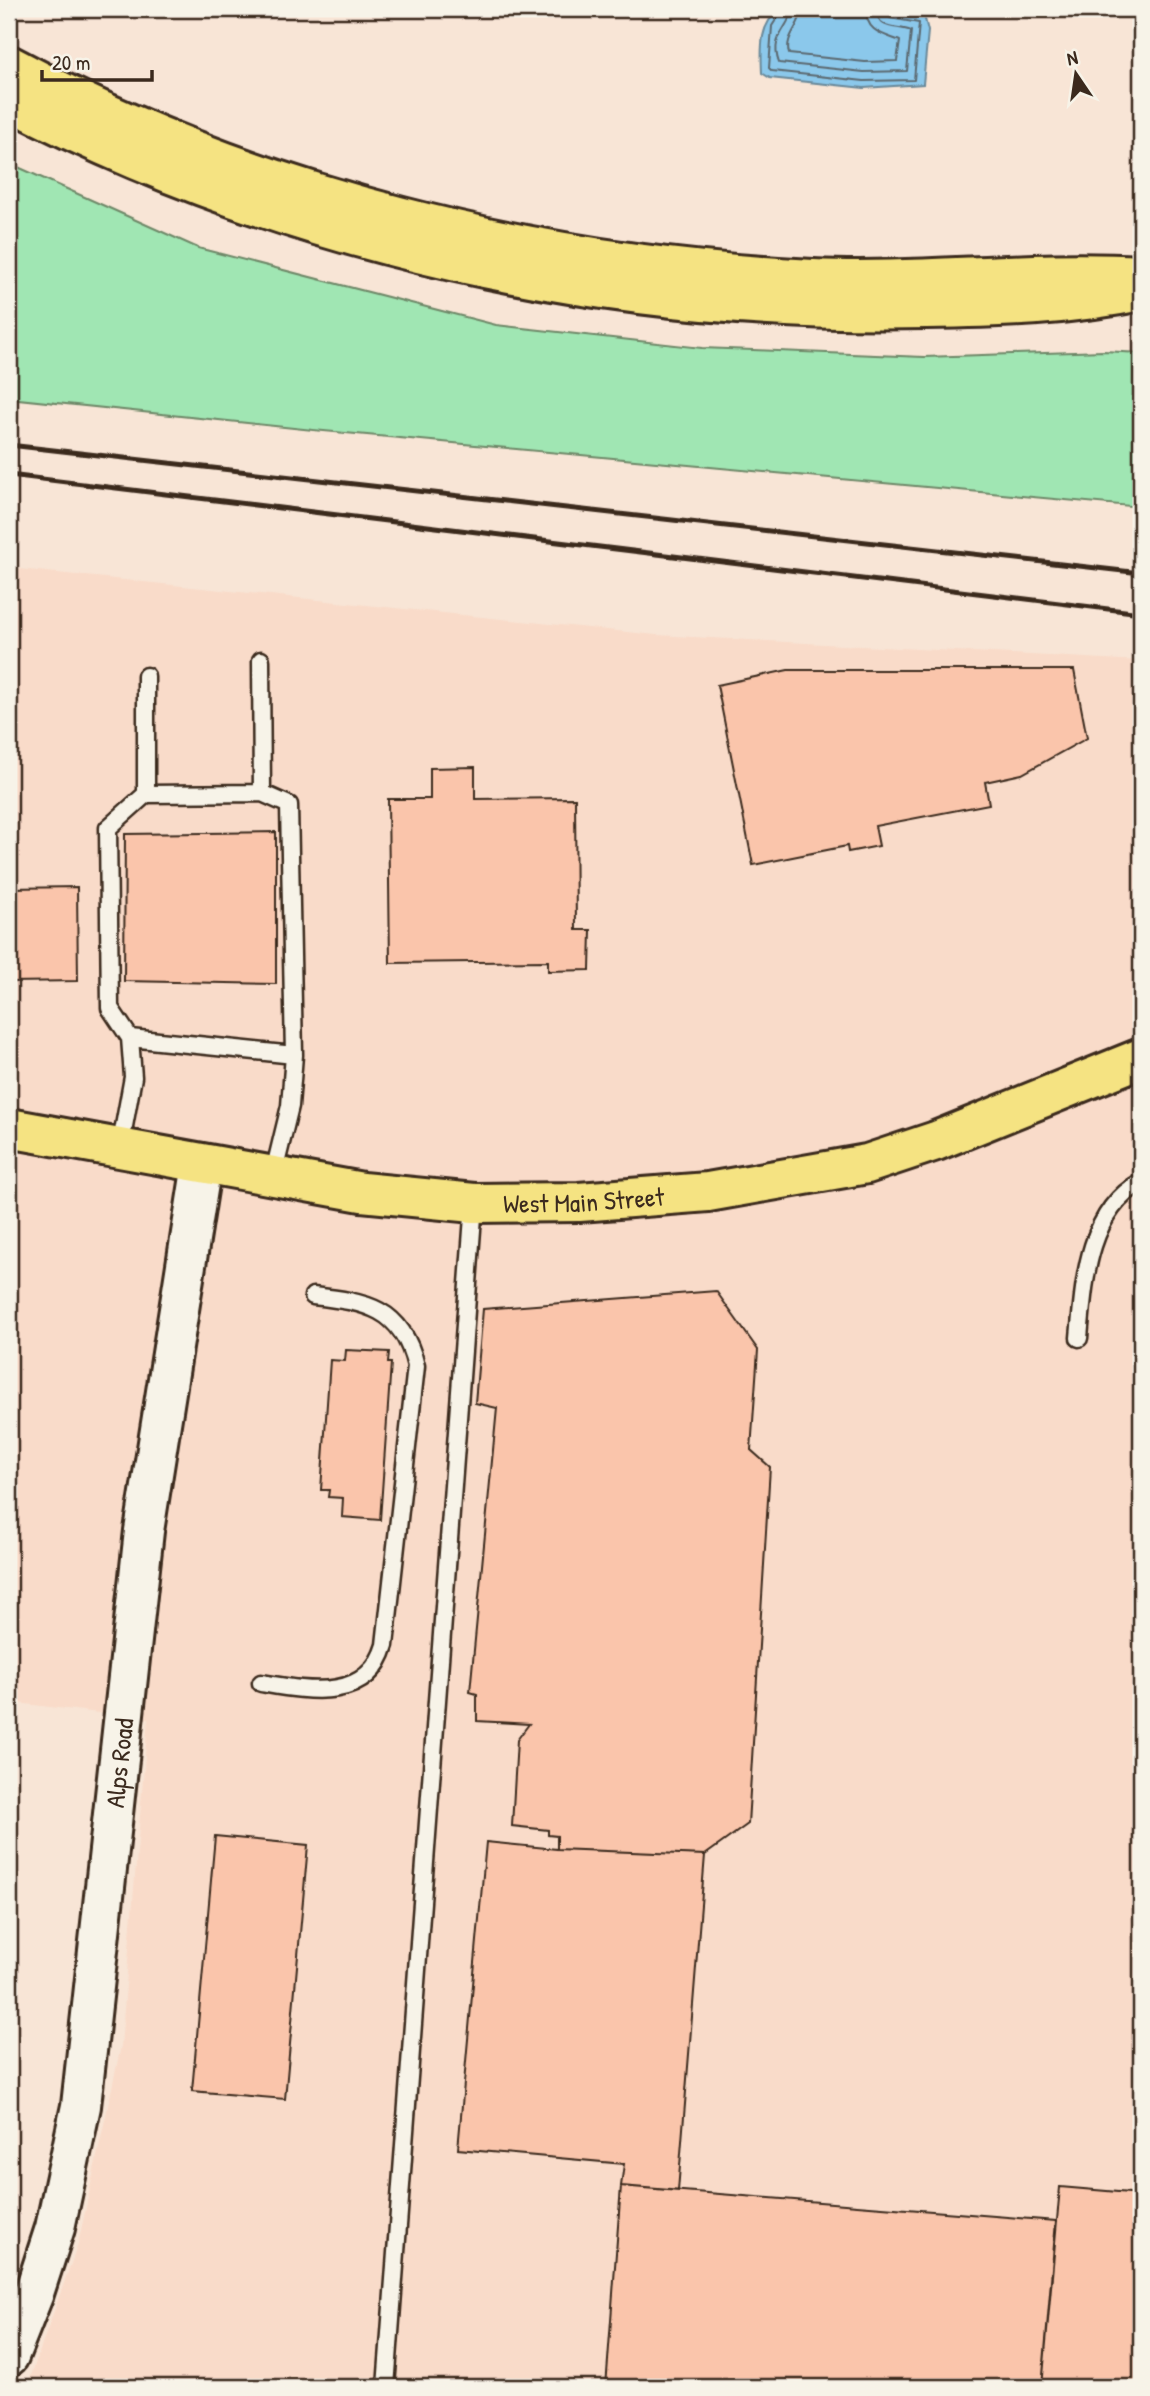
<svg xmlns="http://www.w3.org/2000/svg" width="1150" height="2396" font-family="'Patrick Hand',sans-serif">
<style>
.built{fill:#f9dbc9}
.green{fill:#a0e6b3;stroke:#6e8868;stroke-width:2}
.water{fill:#8bc8eb;stroke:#6b8999;stroke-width:2}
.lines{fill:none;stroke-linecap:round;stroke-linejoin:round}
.shore{stroke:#5b6970;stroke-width:2}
.building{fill:#fac5ab;stroke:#3b2a1e;stroke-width:2}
.service-casing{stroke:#3b2a1e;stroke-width:21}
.tertiary-casing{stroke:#3b2a1e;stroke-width:44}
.primary-casing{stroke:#3b2a1e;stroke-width:44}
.motorway-casing{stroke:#3b2a1e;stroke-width:44}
.service{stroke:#f7f3e8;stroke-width:16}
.tertiary{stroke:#f7f3e8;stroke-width:38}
.primary{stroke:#f5e382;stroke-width:38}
.motorway{stroke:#f5e382;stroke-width:38}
.rail{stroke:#3b2a1e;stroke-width:5}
.labels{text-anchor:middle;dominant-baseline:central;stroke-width:6;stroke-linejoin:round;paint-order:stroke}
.street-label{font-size:26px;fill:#3b2a1e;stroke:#f7f3e8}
</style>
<rect width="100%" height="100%" fill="#f8e5d6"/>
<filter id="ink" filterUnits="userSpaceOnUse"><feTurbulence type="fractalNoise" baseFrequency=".0143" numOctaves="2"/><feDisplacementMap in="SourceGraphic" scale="14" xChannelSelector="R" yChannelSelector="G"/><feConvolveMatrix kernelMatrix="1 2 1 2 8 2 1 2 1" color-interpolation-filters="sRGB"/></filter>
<g filter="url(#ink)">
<path class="built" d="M9 568 656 635 1141 661V2387H27L78 2244 121 2046 148 1719 9 1702Z"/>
<path class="green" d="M9 163 198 248 496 325 702 348 924 357 1103 351 1141 353V507L313 430 9 398Z"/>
<path class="water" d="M780 9H856L924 15 928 31 923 84 864 88 770 78 762 73C761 49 759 24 780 9Z"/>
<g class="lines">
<path class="shore" d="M783 9 772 26 769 68 772 71 864 81 914 80 919 23 890 18 885 9
M792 9C790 28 769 36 779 63L864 72 907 71 911 31C896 25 878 31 876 9
M802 9C801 26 784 36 789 54L865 62 897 61 900 41C882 34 866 32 866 9"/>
</g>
<path class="building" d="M788 670H1074L1087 738 1022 774 985 782 989 804 875 826 879 846 848 852 847 846 753 865 717 685Z
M475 767V799L575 798 576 930H591L590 970 548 971V961L390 963 388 799H430V768Z
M276 832V984L124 981 125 834Z
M77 887 78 981 9 982V888Z
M716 1291 758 1350 751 1450 770 1467 748 1824 705 1855 557 1849V1836L548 1835V1830L512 1826 517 1740 529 1724 477 1721V1694L470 1692 497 1408 475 1403 483 1309Z
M346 1350 389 1352 388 1363H391L380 1520 342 1517 343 1498 328 1497 329 1490H321L330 1360 345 1361Z
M215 1836 308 1845 285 2099 192 2091Z
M486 1842 557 1849 705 1855 678 2191 621 2186 624 2164 458 2149Z
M621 2186 1056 2221 1042 2387H606Z
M1060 2187 1141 2194V2387H1042Z"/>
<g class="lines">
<g class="service-casing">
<path id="service" d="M261 660 262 793
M146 794V676
M130 1038 294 1055
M120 1148 133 1077 130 1038 110 1008 108 828 146 794 262 793 289 805 294 1055 290 1106 273 1176
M1079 1338C1084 1283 1087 1212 1141 1182
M261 1683C308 1691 368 1703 385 1645L416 1366C402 1307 366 1302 313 1296
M386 2387 474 1203"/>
</g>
<g class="tertiary-casing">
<g id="tertiary">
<path id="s1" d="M9 2356 34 2293 55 2228 81 2106 144 1531 202 1164"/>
</g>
</g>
<g class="primary-casing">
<g id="primary">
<path id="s2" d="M9 1128 362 1192 474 1203 579 1202 708 1192 867 1164 936 1141 1141 1058"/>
</g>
</g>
<g class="motorway-casing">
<path id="motorway" d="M9 65C254 196 536 266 813 279 922 284 1032 268 1141 275
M9 100C288 245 612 316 926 309 998 308 1070 306 1141 291"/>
</g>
<use href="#service" class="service"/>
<use href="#tertiary" class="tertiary"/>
<use href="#primary" class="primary"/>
<use href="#motorway" class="motorway"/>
<path class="rail" d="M9 445 1141 573
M9 475 1141 613"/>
</g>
</g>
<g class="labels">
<g class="street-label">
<text stroke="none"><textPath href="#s2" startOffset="581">West Main Street</textPath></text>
<text stroke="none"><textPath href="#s1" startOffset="606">Alps Road</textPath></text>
</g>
</g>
<rect width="1150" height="2396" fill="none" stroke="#f7f3e8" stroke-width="35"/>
<rect x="18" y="18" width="1115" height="2361" fill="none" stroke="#3b2a1e" stroke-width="2.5" filter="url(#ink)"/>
<g transform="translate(1076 74) rotate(347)" stroke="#f7f3e8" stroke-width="5" paint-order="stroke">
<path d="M0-5L12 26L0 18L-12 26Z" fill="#3b2a1e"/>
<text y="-10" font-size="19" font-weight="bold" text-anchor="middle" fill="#3b2a1e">N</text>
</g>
<path d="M42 70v10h110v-10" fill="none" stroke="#3b2a1e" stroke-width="3.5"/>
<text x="52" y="70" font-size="21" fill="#3b2a1e" stroke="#f7f3e8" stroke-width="5" paint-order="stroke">20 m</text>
</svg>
